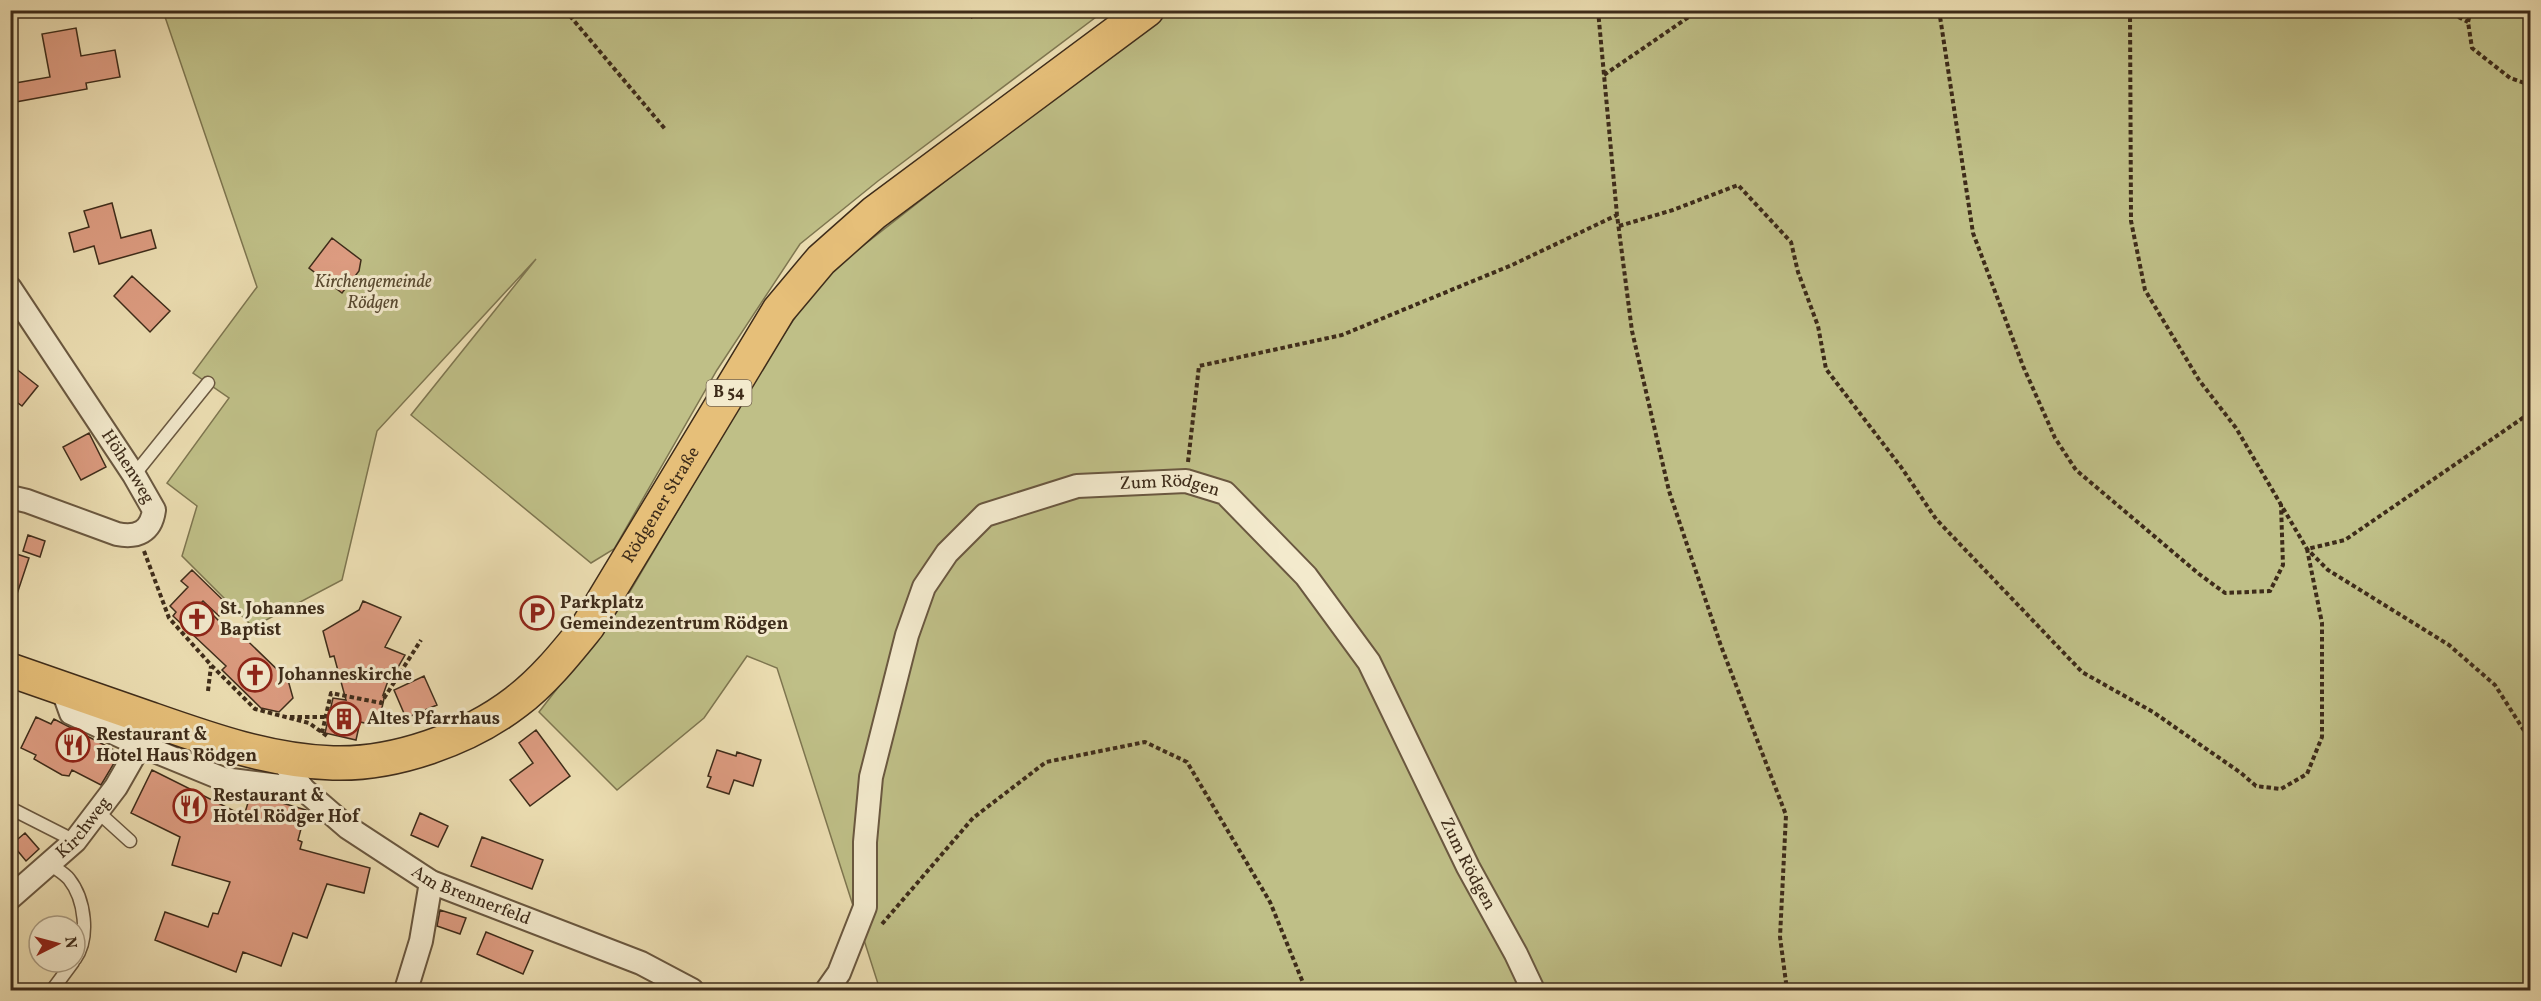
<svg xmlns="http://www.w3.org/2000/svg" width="2541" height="1001" font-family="Vollkorn,serif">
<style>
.green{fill:#bfbf87;stroke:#7e7650;stroke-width:1.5}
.building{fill:#dd9c81;stroke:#3e2c1a;stroke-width:1.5}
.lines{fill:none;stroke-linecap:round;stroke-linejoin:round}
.service-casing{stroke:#6a5840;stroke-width:15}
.minor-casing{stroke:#6a5840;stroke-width:26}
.primary-casing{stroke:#3e2c1a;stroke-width:36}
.path{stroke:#3e2c1a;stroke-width:4;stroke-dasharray:4.5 3;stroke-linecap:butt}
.service{stroke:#f3eacd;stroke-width:12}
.minor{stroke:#f3eacd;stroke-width:22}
.primary{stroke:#e6bf79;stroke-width:33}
.labels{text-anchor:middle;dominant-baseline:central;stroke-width:6;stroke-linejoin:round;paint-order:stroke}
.shield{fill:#f3eacd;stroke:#746550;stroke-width:1.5}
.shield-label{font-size:16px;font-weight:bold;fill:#3e2c1a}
.park-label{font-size:18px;font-style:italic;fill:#584930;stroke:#f3eacd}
.street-label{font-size:18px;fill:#3e2c1a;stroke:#f3eacd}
.poi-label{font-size:18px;font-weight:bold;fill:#3e2c1a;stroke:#f3eacd;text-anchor:start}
</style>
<rect width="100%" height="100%" fill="#ecdeb2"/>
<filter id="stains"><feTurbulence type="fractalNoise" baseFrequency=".00333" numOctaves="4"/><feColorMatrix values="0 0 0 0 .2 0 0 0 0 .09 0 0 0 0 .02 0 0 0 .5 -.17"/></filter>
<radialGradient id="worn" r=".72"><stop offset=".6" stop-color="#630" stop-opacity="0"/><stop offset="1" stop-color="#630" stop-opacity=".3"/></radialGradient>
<path class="green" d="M163 11H1104L878 181 800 244 717 370 614 549 591 563 411 415 536 259 377 431 342 580 253 627 182 556 197 506 167 483 229 398 193 373 257 287Z
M1173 11H2530V990H880L777 668 747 656 704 718 617 790 539 712 622 605 763 366 800 310 837 266 1091 67Z"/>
<path class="building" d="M76 28 81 56 115 50 120 77 86 83 87 89 10 103V84L50 77 42 34Z
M112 203 121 238 151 230 156 248 99 264 94 246 74 252 69 233 89 227 84 211Z
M332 238 361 260 359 271 342 293 309 268Z
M132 276 170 311 150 332 114 296Z
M10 364 38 386 22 406 10 397Z
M89 433 106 467 81 480 63 447Z
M28 535 45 541 40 557 23 551Z
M10 552 29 558 13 606 10 605Z
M192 570 228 605 219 616 203 601 201 603 224 626 228 622 288 680 293 698 279 712 261 708 222 670 226 666 173 616 176 612 170 606 188 587 181 581Z
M363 601 401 617 385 647 405 655 390 681 389 678 383 695 385 694 378 726 360 722 356 740 325 733 333 698 346 700 334 656 330 657 323 631 359 610Z
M424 676 437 705 406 718 394 690Z
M36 717 51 724 54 719 120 753 101 785 72 770 69 776 62 775 34 759 36 755 21 748Z
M536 730 570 776 530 806 510 780 533 763 519 743Z
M717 750 736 756 737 752 761 760 753 786 734 780 729 794 707 787 711 777 708 776Z
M152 770 244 816 250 796 278 800 279 802 306 810 298 840 302 842 300 849 370 868 364 893 327 884 307 938 293 933 281 966 243 952 236 972 155 940 165 912 208 927 213 913 218 914 230 882 172 865 180 837 131 813Z
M420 813 448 826 438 847 411 835Z
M25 833 39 849 26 861 12 844Z
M482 837 543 860 532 889 471 866Z
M440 910 466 918 460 934 437 926Z
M486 932 533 951 523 974 477 954Z"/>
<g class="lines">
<g class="service-casing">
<path id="service" d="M134 475 208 383
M10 808 75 841
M98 812 130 841
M50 864C56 869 64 873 69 879 85 899 90 938 75 959
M53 989 73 962"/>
</g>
<g class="minor-casing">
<g id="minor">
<path id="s1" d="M10 288 134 475 154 510C151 532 137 538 117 534L27 501 10 497"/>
<path d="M62 688 71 713 140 745 223 779 303 789"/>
<path id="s2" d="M280 757 303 789 347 827 431 882 641 963 692 990"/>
<path id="s3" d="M10 898 75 841 116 787 140 745"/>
<path d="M406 990 421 941 431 882"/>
<path id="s4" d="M827 990 839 973 865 907V842L871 777 907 635 924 587 947 553 985 515 1077 486 1186 481 1225 493 1306 576 1369 662 1468 867 1516 954 1533 990"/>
</g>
</g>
<g class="primary-casing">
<g id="primary">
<path id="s5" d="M10 670C56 686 102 702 148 718 208 739 269 761 333 763 394 765 468 739 516 702 544 681 566 653 588 626L779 310 821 260 874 213 1147 10"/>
</g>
</g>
<path class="path" d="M565 10 665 129
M969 10 973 18
M1598 10 1617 215 1632 331 1669 491 1721 646 1786 815 1780 937 1787 990
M1939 10 1973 233 2023 366 2055 438 2076 470 2199 574 2225 593 2270 591 2283 565 2281 505
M2130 10 2131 221 2145 290 2199 380 2236 428 2307 549 2328 570 2449 645 2495 685 2530 740
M2445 10 2468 22
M2471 10 2468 22 2472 48 2510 78 2530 85
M1604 75 1699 10
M1619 226 1673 210 1738 185 1791 242 1798 272 1818 326 1826 369 1901 467 1936 519 2082 672 2153 712 2241 773 2256 786 2281 789 2307 774 2322 737V623L2307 549 2345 540 2530 413
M1188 462 1199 366 1342 335 1512 265 1617 215
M144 551 169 618 211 665 255 709 309 723 327 736
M208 691 211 666
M290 717H326
M322 733 331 693 381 703 421 640
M882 924 973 818 1046 762 1145 742 1187 762 1270 902 1306 990
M2529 990 2530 979"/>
<use href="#service" class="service"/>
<use href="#minor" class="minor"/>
<use href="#primary" class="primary"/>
</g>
<defs>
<g id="parking-ring" transform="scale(1.725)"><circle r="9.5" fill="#f3eacd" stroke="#8f2418" stroke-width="1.5"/><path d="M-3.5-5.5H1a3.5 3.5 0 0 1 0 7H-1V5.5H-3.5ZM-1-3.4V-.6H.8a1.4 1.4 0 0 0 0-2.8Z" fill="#8f2418"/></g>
<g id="church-ring" transform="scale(1.725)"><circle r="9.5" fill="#f3eacd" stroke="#8f2418" stroke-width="1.5"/><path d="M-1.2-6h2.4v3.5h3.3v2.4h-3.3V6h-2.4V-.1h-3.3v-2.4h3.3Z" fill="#8f2418"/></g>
<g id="building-ring" transform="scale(1.725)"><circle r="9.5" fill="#f3eacd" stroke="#8f2418" stroke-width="1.5"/><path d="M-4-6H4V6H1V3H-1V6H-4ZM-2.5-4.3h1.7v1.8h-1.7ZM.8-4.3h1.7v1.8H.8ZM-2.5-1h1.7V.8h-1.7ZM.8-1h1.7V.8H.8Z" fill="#8f2418"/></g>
<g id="restaurant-ring" transform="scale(1.725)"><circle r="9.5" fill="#f3eacd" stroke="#8f2418" stroke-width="1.5"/><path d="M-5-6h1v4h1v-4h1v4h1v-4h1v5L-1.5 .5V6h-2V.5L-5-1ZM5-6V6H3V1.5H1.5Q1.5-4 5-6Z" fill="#8f2418"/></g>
</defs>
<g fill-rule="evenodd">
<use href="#parking-ring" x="537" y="613"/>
<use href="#church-ring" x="197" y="619"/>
<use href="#church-ring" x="255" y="675"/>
<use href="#building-ring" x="344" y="719"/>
<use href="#restaurant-ring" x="73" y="745"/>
<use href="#restaurant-ring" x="190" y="806"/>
</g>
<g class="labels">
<rect class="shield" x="706.5" y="380" width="45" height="26" rx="4.5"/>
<g class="shield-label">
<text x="729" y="393">B 54</text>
</g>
<g class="park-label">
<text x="373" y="282">Kirchengemeinde<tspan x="373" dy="21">Rödgen</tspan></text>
</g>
<g class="street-label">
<text stroke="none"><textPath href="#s1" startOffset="214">Höhenweg</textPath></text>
<text stroke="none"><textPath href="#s4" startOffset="704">Zum Rödgen</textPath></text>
<text stroke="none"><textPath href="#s5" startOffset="780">Rödgener Straße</textPath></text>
<text stroke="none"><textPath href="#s3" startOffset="102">Kirchweg</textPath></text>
<text stroke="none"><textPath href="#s4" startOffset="1208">Zum Rödgen</textPath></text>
<text stroke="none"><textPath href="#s2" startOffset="240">Am Brennerfeld</textPath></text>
</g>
<g class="poi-label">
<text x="560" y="603">Parkplatz<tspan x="560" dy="21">Gemeindezentrum Rödgen</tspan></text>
<text x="220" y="609">St. Johannes<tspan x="220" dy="21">Baptist</tspan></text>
<text x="278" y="675">Johanneskirche</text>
<text x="367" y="719">Altes Pfarrhaus</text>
<text x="96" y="735">Restaurant &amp;<tspan x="96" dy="21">Hotel Haus Rödgen</tspan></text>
<text x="213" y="796">Restaurant &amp;<tspan x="213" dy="21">Hotel Rödger Hof</tspan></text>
</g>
</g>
<rect width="2541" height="1001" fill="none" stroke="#ecdeb2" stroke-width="36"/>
<rect x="12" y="12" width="2517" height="977" fill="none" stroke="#3e2c1a" stroke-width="3"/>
<rect x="18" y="18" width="2505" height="965" fill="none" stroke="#3e2c1a" stroke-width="1.5"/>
<g transform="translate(57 944) rotate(84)"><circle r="28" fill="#f3eacd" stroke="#ab9e85" stroke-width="1.5"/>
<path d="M0-4.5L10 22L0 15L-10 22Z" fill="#8f2418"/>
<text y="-9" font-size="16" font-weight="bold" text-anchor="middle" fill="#3e2c1a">N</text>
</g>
<rect width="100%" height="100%" filter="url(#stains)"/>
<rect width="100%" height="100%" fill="url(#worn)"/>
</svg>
